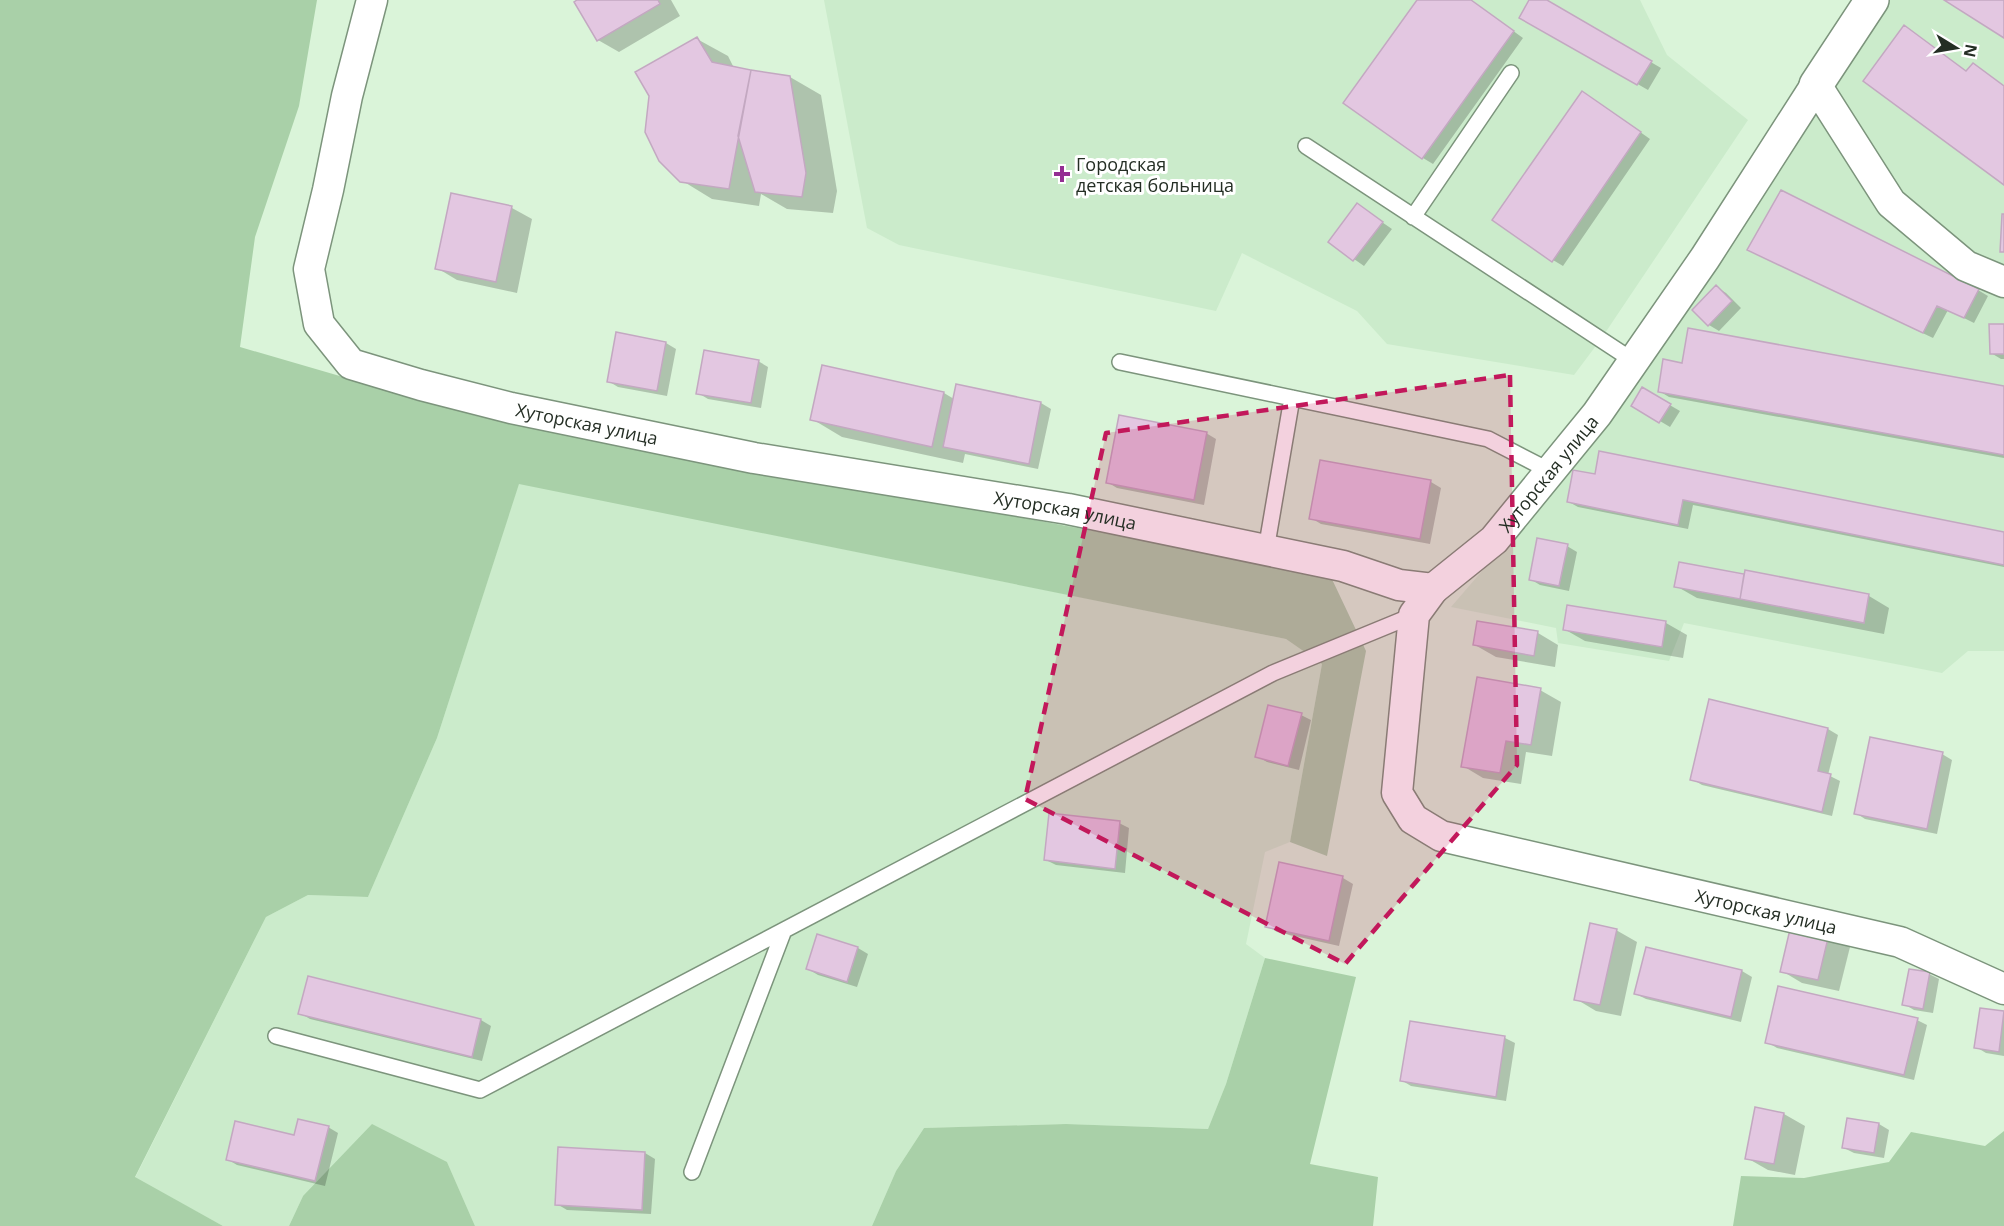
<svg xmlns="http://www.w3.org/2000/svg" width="2004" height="1226" font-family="'Open Sans',sans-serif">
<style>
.built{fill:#cbebcb}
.green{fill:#a9d0a8}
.shadow{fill:#0003}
.building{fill:#e3c7e1;stroke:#c3a8c1;stroke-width:1.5}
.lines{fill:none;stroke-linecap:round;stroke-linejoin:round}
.service-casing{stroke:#7c947c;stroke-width:18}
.minor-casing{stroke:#7c947c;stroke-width:33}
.tertiary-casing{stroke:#7c947c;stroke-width:36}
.service{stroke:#fff;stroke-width:15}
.minor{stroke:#fff;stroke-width:30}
.tertiary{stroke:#fff;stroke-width:33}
.marked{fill:#c2185b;fill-opacity:0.2;stroke:#c2185b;stroke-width:4.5;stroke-dasharray:12 8;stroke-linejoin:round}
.poi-dot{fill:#942e93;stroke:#fff;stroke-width:2}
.labels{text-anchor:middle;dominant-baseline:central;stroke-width:6;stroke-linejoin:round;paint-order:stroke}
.poi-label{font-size:18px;fill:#242e24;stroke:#fff;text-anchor:start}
.street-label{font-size:18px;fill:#242e24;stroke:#fff}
</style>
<rect width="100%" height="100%" fill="#daf4d9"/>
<path class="built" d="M824 0H1640L1667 55 1748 120 1601 339 1574 375 1387 344 1357 311 1242 253 1216 311 899 245 867 228Z
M1889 0H2004V651H1968L1942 673 1684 623 1669 661 1558 643 1556 628 1451 607 1532 513 1839 78Z
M519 483 1286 639 1322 664 1290 842 1265 852 1246 944 1265 958 1226 1084 1208 1129 1066 1124 924 1128 896 1171 872 1226H475L447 1162 303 1196 289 1226H223L135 1178 266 917 308 895 368 897 437 738Z"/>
<path class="green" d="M0 0H317L299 106 255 237 240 347 477 416 1330 575 1366 651 1327 856 1290 842 1322 664 1286 639 519 484 437 738 368 897 308 895 266 917 135 1177 223 1226H0Z
M1265 958 1356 977 1310 1164 1378 1177 1373 1226H872L896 1171 924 1128 1066 1124 1208 1129 1226 1084Z
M372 1124 447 1162 475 1226H289L303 1196Z
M2004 1131V1226H1733L1741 1176 1804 1178 1889 1162 1911 1132 1985 1146Z"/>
<path class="shadow" d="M580 0H671L680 16 619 52 598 40Z
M1419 0H1470L1523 38 1433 164 1423 158Z
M1531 0H1544L1661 68 1648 90 1521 17Z
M697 39 728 56 734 68 790 77 821 95 837 191 833 213 787 209 761 194 759 206 712 199 681 180Z
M1592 98 1650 139 1563 266 1553 260Z
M453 195 512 208 532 219 517 293 457 280 437 268Z
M1357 205 1392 229 1364 266 1330 242Z
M1759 255 1978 290 1988 296 1974 323 1948 310 1933 338Z
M1716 287 1726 293 1741 308 1719 331 1709 325 1694 310Z
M2004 325V359H2001L1991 353Z
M666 343 676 349 667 396 618 387 608 381Z
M758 361 768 367 761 408 708 399 698 393Z
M1683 364 2004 387V458L1669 397 1659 391Z
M1642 389 1680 411 1670 427 1633 405Z
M944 393 954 399 1041 403 1051 409 1038 469 965 454 963 463 842 437 812 419Z
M1206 433 1216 439 1204 505 1117 488 1107 482Z
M1574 471 2004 534V567L1693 505 1688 529 1578 507 1569 502Z
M1431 482 1441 488 1430 544 1321 524 1311 518Z
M1567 546 1577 552 1569 591 1540 585 1530 579Z
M1680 563 1869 596 1889 608 1884 634 1697 598 1676 586Z
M1568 607 1666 623 1687 635 1683 658 1585 641 1564 629Z
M1538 633 1558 645 1555 667 1496 657 1475 645Z
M1540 690 1561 702 1552 756 1526 752 1521 784 1483 778 1463 766Z
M1711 701 1828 729 1838 735 1828 775 1840 781 1832 816 1702 785 1692 779Z
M1301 715 1311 720 1299 770 1267 762 1257 756Z
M1942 754 1952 760 1937 834 1865 819 1856 813Z
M1119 823 1129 828 1125 873 1056 865 1046 860Z
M1280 864 1343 878 1353 884 1339 946 1277 932 1267 926Z
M1616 930 1637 942 1621 1016 1596 1011 1576 999Z
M1829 935 1850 947 1839 991 1802 983 1782 971Z
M818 936 858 948 868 954 857 987 818 975 808 969Z
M1647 949 1742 971 1752 977 1741 1022 1646 999 1636 994Z
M1929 974 1939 979 1933 1013 1914 1010 1904 1004Z
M1981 1010 2004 1013V1056L1986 1053 1976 1047Z
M300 1013 481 1020 491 1026 482 1061 310 1019Z
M1917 1020 1927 1025 1914 1080 1777 1048 1767 1042Z
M1505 1038 1515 1043 1506 1101 1411 1086 1401 1080Z
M1756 1109 1784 1114 1805 1126 1795 1175 1768 1170 1747 1158Z
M1879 1124 1889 1130 1884 1158 1854 1153 1844 1148Z
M328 1127 338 1133 325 1186 237 1165 227 1159Z
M645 1153 655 1159 651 1214 567 1210 557 1204Z"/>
<path class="building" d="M577 0H658L660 4 597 41 574 2Z
M1417 0H1471L1514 31 1422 159 1343 103Z
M1529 0H1547L1652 61 1637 85 1519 18Z
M1944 0H2004V38Z
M1904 25 1966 71 1973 63 2004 86V185L1863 81Z
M697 37 712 62 751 70 729 189 680 182 659 161 645 132 649 96 635 72Z
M751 70 790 76 806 173 802 197 755 192 738 136Z
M1582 91 1641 132 1552 262 1492 220Z
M1781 190 1979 289 1964 318 1937 306 1923 333 1747 250Z
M451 193 512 206 496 282 435 269Z
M1357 203 1383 222 1353 261 1328 242Z
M2002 214H2004V252H2000Z
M1716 285 1732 301 1708 326 1692 310Z
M1989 324H2004V354H1990Z
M1688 328 2004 386V455L1658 392 1663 359 1682 363Z
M616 332 666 342 657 391 607 382Z
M704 350 759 360 751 403 696 394Z
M822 365 944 392 932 447 810 420Z
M956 384 1041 402 1029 464 943 447Z
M1642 387 1671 404 1659 423 1631 406Z
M1119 415 1207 432 1194 500 1106 483Z
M1599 451 2004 532V565L1683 500 1678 525 1567 502 1573 470 1595 474Z
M1320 460 1431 480 1420 539 1309 519Z
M1537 538 1568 544 1559 586 1529 580Z
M1679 562 1744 574 1740 599 1674 587Z
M1745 570 1869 594 1864 623 1740 599Z
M1567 605 1666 621 1662 647 1563 630Z
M1477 621 1538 631 1534 656 1473 645Z
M1477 677 1541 688 1531 745 1506 741 1500 773 1461 767Z
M1709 699 1828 728 1818 771 1831 774 1822 812 1690 780Z
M1268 705 1302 713 1288 766 1255 757Z
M1870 737 1943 752 1927 829 1854 814Z
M1049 813 1120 821 1115 869 1044 860Z
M1279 862 1343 876 1329 941 1265 927Z
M1590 923 1617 929 1600 1005 1574 1000Z
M1791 925 1829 934 1818 980 1780 972Z
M817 934 858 947 847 982 806 969Z
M1646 947 1742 970 1731 1017 1634 994Z
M1909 969 1930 972 1923 1009 1902 1005Z
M308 976 481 1019 472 1057 298 1014Z
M1778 986 1918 1018 1904 1075 1765 1043Z
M1980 1008 2004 1011 1999 1052 1974 1048Z
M1410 1021 1505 1036 1496 1097 1400 1081Z
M1755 1107 1784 1113 1774 1164 1745 1159Z
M1847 1118 1879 1123 1874 1153 1842 1148Z
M298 1119 329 1126 315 1181 226 1160 235 1121 294 1135Z
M558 1147 645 1152 642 1210 555 1205Z"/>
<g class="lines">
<g class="service-casing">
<path id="service" d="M1306 146 1632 360
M1413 217 1511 73
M1120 362 1488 439 1550 471
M1266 550 1292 398
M276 1036 480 1090 1273 673 1414 615
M692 1172 784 930"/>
</g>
<g class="minor-casing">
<g id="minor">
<path id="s1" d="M372 0 347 96 328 190 309 269 319 324 351 364 421 385 511 408 754 458 1068 509 1343 566 1399 585 1433 589 1494 540 1597 414 1705 258 1816 85 1891 203 1966 266 2004 282"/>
<path id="s2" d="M1433 589 1414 615 1397 793 1413 819 1441 836 1900 942 2004 989"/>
</g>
</g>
<g class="tertiary-casing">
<path id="tertiary" d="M1816 85 1872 0"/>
</g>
<use href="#service" class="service"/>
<use href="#minor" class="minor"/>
<use href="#tertiary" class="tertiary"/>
</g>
<path class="marked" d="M1510 375 1517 765 1345 964 1025 799 1106 433Z"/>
<path class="poi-dot" d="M1059 165h6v6h6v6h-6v6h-6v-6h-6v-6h6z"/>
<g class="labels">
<g class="poi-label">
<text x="1076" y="164">Городская<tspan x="1076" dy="21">детская больница</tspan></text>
</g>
<g class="street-label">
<text stroke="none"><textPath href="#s1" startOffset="627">Хуторская улица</textPath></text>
<text stroke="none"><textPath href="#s1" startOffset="1654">Хуторская улица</textPath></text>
<text stroke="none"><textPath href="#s1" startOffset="1113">Хуторская улица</textPath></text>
<text stroke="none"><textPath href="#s2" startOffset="608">Хуторская улица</textPath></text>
</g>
</g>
<g transform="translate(1956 48) rotate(101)" stroke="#ffffff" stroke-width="4.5" paint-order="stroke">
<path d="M0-4.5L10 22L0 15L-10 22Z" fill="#242e24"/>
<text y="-9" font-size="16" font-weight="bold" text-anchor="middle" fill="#242e24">N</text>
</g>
</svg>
